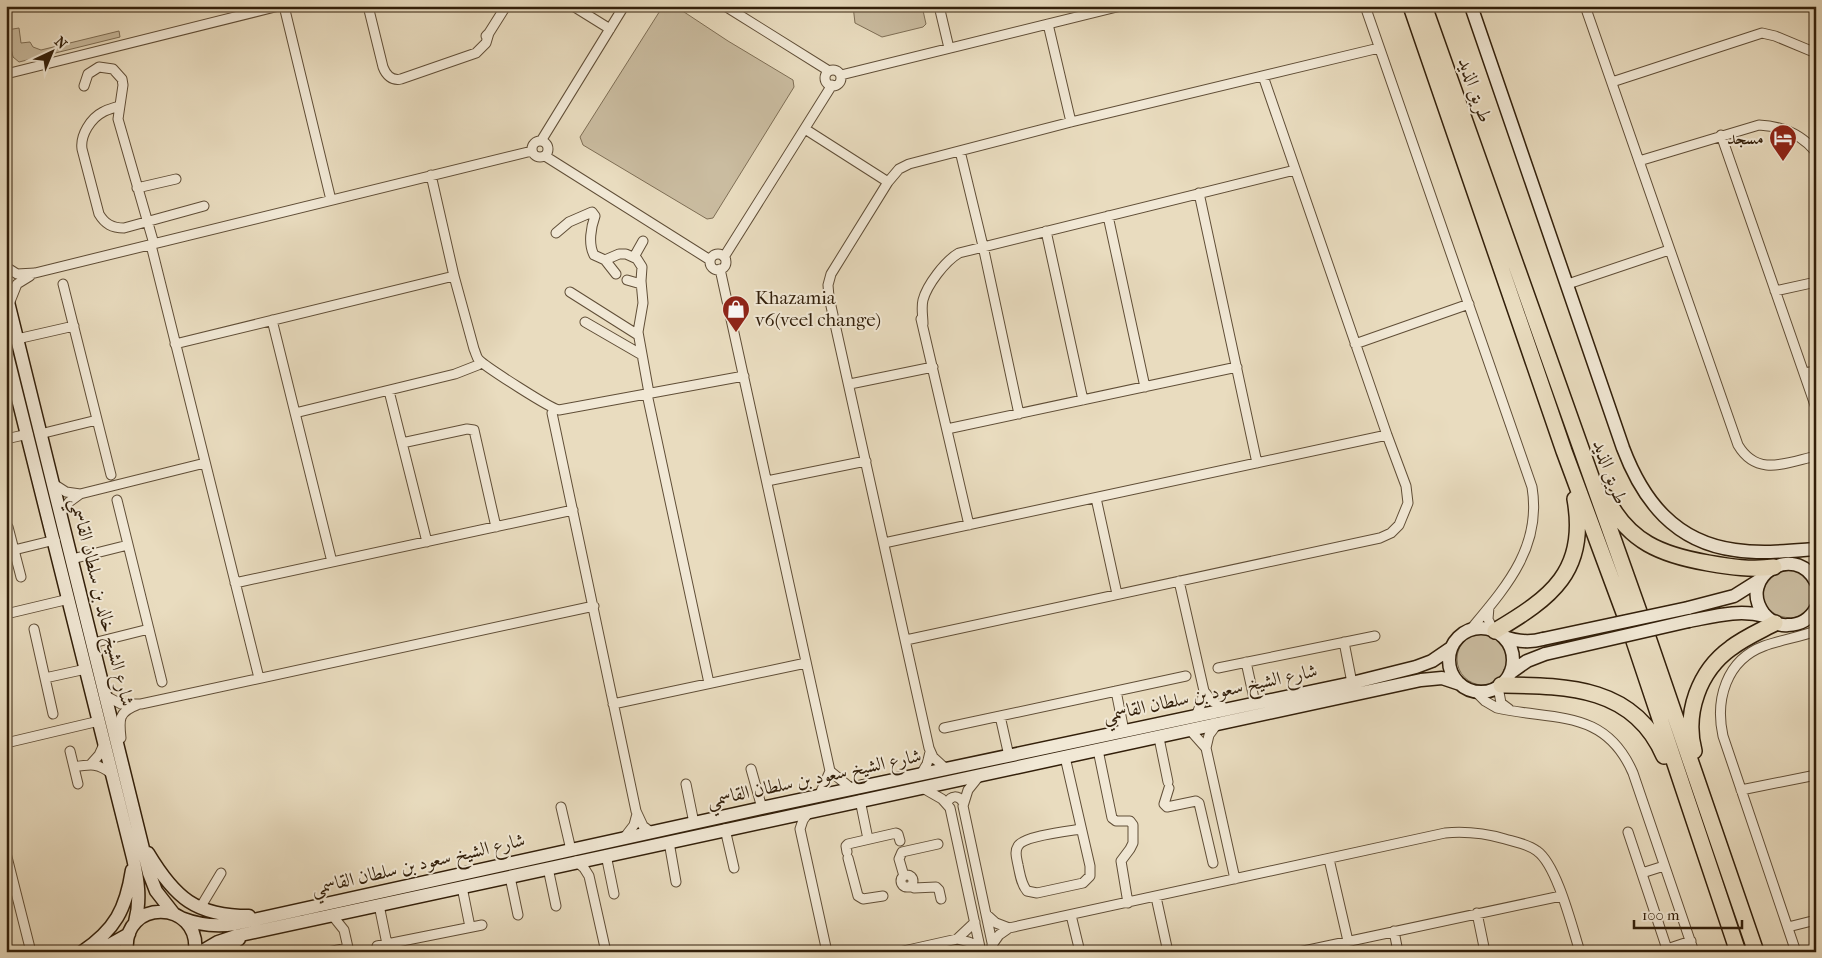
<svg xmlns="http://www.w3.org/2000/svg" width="1822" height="958" font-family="'IM FELL French Canon',Amiri,serif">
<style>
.green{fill:#cabca0;stroke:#7e6e55}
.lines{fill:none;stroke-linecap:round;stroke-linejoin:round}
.street-casing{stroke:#604e37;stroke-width:11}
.secondary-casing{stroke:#321f0a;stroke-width:15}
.highway-casing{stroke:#321f0a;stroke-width:18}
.street{stroke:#f1e8d5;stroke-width:9}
.secondary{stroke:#f1e8d5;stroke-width:12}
.highway{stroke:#e9dcbf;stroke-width:15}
.secondary-bridge-casing{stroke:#321f0a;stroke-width:15;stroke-linecap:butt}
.secondary-bridge{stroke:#f1e8d5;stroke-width:12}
.labels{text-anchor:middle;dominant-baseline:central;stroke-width:4;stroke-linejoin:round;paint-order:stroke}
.street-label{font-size:19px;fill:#321f0a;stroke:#f1e8d5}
.poi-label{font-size:19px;fill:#321f0a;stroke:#f1e8d5;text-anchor:end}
</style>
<rect width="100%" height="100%" fill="#e9dcbf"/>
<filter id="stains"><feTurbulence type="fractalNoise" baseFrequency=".004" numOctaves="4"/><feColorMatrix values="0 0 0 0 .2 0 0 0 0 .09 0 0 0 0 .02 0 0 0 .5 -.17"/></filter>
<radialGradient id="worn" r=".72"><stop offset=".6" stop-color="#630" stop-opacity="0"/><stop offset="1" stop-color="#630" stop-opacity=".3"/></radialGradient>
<path class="green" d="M663 6H675L728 41 793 80 794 87 713 218 707 219 583 145 580 137Z
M853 6H922L926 24 923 27 882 37 855 23Z
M19 28 21 43 30 42 33 47 41 50 119 31 120 37 19 62 13 57 7 30Z
M1793 566C1799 571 1807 575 1812 581 1815 584 1816 591 1815 596 1811 631 1756 620 1764 589 1765 584 1768 579 1770 575Z
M1457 659a26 26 0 1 1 52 0a26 26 0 1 1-52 0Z"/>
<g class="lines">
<g class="street-casing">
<path id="street" d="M284 6 331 200
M368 6 383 67C386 75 392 81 401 79L476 53 486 43 489 33
M573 6 610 29
M725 6 829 71
M939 6 949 48
M1365 6 1532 487C1542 547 1506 587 1470 630
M1585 6 1738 445C1757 477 1785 463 1816 456
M1048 24 1071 122
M486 36 489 33 506 6
M825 78a8 8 0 1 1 16 0a8 8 0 1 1-16 0Z
M6 74 279 6
M841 75 1121 6
M1612 82 1762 33 1775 36 1816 53
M84 86 88 74 99 67 113 69 122 79 123 85 118 119 154 244
M119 106C114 108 108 109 103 112 91 118 80 135 82 149L99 214C105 224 112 228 124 228L204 206
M805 129 888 182
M1721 135 1816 408
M541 141 624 6
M532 149a8 8 0 1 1 16 0a8 8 0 1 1-16 0Z
M960 151 983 246 1019 414
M545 156 710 260
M1639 161 1759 125C1782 126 1801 134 1816 152
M431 175 454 276 474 349C476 353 476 357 479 360 486 367 551 409 559 410L744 376
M137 188 176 179
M1199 193 1257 463
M1108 216 1145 387
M1046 231 1083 400
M556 233 569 222 592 212 595 216C591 227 588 244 594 255L605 260 619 254H626L637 259 642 267 641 281 643 303 638 332 649 393
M151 245 259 678
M710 262a8 8 0 1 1 16 0a8 8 0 1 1-16 0Z
M634 257 643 241
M724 257 832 85
M605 260 616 274
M6 267 17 274 35 273 532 151
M720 269 830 771 819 796
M627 280 641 284
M63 284 111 475
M1568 284 1669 250
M1775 291 1816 282
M570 292 638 335
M9 304 17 284 30 276
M921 319 969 525
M272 320 332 562
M585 322 642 355
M923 324C923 316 921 308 923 300 927 285 945 261 959 253L1295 170
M17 339 74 326
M175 344 454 276
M1355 344 1469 304
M1804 373 1816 371
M850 384 933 367
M389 391 427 542
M647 394 709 683
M295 413 455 374 478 365
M552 413 636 811 643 826 651 832
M947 429 1237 367
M40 434 97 420
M6 439 28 434
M402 443 467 429 474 430 496 527
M767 481 866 461
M52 483 66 492 80 494 205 463
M1096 498 1117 594
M117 500 162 682
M60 514 69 502 80 494
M8 527 21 577
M884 543 1387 435
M14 550 55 540
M72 559 128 545
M1179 581 1204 691 1212 701 1226 709
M235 583 573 510
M1489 607 1488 619 1493 630
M6 614 69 599
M34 629 53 714
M906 640 1380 538 1391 533 1399 525 1408 503 1406 486 1387 435 1263 76
M1344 642 1352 683
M93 643 149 629
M1246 662 1255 703
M1218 668 1375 636
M45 678 86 669
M1498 687 1501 703 1509 709
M1116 691 1124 731
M1475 691 1485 701 1497 708C1554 721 1605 708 1633 773L1694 952
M106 696 121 704H141L594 606
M613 704 806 663
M1000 716 1009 756
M1196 716 1202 701 1204 691
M1217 724 1209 735 1206 748 1235 879
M944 728 1186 676
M1190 730 1206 748
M121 738C119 720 118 712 137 705
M1159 738 1168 782
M6 743 99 721
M1098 750 1112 818 1116 821H1130L1133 825V843L1130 849 1121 861 1128 903
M70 751 78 784
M1065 757 1090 866V876L1083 883 1037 893 1027 891C1021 884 1020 874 1018 865 1017 859 1014 852 1018 846 1023 836 1069 831 1081 829
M91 764 99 755 104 744
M74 767C91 764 98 763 112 774
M751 769 762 808
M946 769 933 757 929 748 829 297 828 285 831 274 888 182 899 169 909 164 1071 122 1379 48
M830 771 852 789
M921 774 927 764 930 752
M980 775 968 790 963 806 994 952
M686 784 694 823
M921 787 942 799 950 808 981 952
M1169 788 1164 804 1167 807 1196 801 1199 803 1213 863
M1741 790 1816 775
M860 800 868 839
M947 803C951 795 958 795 963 802
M561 807 571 850
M809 812 803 820 800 829 827 952
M725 829 734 868
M1628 832 1668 952
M624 838 634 825 637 814
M669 842 676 882
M847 852 846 846 848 844 896 833 898 834 900 841
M6 853 30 948 33 952
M606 855 614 894
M848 858 858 896 863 899 883 896
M1329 859 1348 941
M576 861 584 868 589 876 606 952
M548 868 556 906
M1642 873 1664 866
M901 881a6 6 0 1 1 12 0a6 6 0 1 1-12 0Z
M904 876 899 859 902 852 938 844
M510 877 518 915
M911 886 914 888 936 887 939 890 941 899
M462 887 470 927
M1156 897 1168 952
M379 905 387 944
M200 908 221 873
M1477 913 1485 952
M986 914 996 923 1009 928
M332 915 344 930 349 952
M1071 915 1080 952
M1788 927 1816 920
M1394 931 1398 952
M957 939 975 922
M992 945 999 935 1009 928 1445 833C1466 831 1484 833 1505 839 1516 842 1528 844 1537 851 1557 865 1572 927 1580 952
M377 946 482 925
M1667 949 1691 941
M328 952 348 948
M899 952 957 939 969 942 980 948
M1299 952 1561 896
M1796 952 1723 736C1715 700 1726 660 1764 646 1781 640 1799 637 1816 631"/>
</g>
<g class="secondary-casing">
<path id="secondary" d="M1471 6 1623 448C1643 501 1675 542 1735 550 1762 554 1789 551 1816 549
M6 294 149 873 156 891 174 914
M6 351 133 858C138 880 141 900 135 922
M1816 582C1795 541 1736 577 1764 614 1770 621 1778 626 1788 625 1800 625 1810 619 1816 608
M1688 608 1734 596 1761 579
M1689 621C1715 616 1739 609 1765 616
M1449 660a32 32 0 1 1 64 0a32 32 0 1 1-64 0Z
M1502 636C1517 642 1529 643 1543 639
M1510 673 1527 661 1545 654
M148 853C175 898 196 916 249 916
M181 918C199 925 216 927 235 924L762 808 1352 683 1416 667 1432 661 1451 648
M82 952C115 930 126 909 132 870
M97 952 129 934
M127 952C121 898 201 899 195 952
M201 952 218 942 236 936 1421 680 1442 678 1460 684
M220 952 239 939"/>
</g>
<g class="highway-casing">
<path id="highway" d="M1411 6 1564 451 1630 629 1738 952
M1424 6 1643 623 1756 952
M1606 497C1628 542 1662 555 1708 563 1731 567 1751 570 1774 567
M1495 631C1551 598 1588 571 1575 499
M1501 685C1567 686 1634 686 1664 756
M1694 751C1684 713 1699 671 1731 648 1744 638 1760 631 1775 623"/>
</g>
<use href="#street" class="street"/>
<use href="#secondary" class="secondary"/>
<use href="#highway" class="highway"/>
<g class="secondary-bridge-casing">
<path id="secondary-bridge" d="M1543 639 1688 608
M1545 654 1689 621"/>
</g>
<use href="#secondary-bridge" class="secondary-bridge"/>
</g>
<defs>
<g id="hotel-pin" transform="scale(1.4375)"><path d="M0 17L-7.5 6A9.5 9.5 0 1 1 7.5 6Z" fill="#8f2418" stroke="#f1e8d5"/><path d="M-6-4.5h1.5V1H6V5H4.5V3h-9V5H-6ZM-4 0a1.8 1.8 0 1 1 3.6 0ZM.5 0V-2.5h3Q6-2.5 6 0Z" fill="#fff"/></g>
<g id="shop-pin" transform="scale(1.4375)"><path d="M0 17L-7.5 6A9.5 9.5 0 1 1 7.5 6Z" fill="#8f2418" stroke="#f1e8d5"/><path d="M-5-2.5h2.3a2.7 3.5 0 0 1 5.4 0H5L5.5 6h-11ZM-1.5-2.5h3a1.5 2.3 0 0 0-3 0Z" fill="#fff"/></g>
</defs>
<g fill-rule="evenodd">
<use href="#hotel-pin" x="1783" y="138"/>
<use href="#shop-pin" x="736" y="309"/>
</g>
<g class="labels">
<g class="street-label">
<text transform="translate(1475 90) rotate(71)">طريق الذيد</text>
<text transform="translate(1610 472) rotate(70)">طريق الذيد</text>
<text transform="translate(102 602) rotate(76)">شارع الشيخ خالد بن سلطان القاسمي</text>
<text transform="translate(1210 693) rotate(-12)">شارع الشيخ سعود بن سلطان القاسمي</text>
<text transform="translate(814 778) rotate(-12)">شارع الشيخ سعود بن سلطان القاسمي</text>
<text transform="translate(418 864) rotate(-13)">شارع الشيخ سعود بن سلطان القاسمي</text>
</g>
<g class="poi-label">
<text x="1764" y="138">مسجد</text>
<text x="755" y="298" text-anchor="start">Khazamia<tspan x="755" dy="22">v6(veel change)</tspan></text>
</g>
</g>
<rect width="1822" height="958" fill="none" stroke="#e9dcbf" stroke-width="25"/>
<rect x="8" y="8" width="1807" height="943" fill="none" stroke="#321f0a" stroke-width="2.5"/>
<rect x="12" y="12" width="1797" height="933" fill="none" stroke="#321f0a"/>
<g transform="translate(52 52) rotate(44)" stroke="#f1e8d5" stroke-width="4" paint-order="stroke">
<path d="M0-4L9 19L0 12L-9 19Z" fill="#321f0a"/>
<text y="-8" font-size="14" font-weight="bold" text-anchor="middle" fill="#321f0a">N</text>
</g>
<path d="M1634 920v8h108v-8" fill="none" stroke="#321f0a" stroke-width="2.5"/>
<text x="1642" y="920" font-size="15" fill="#321f0a" stroke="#f1e8d5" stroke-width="4" paint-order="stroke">100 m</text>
<rect width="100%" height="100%" filter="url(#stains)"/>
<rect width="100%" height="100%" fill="url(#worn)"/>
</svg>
